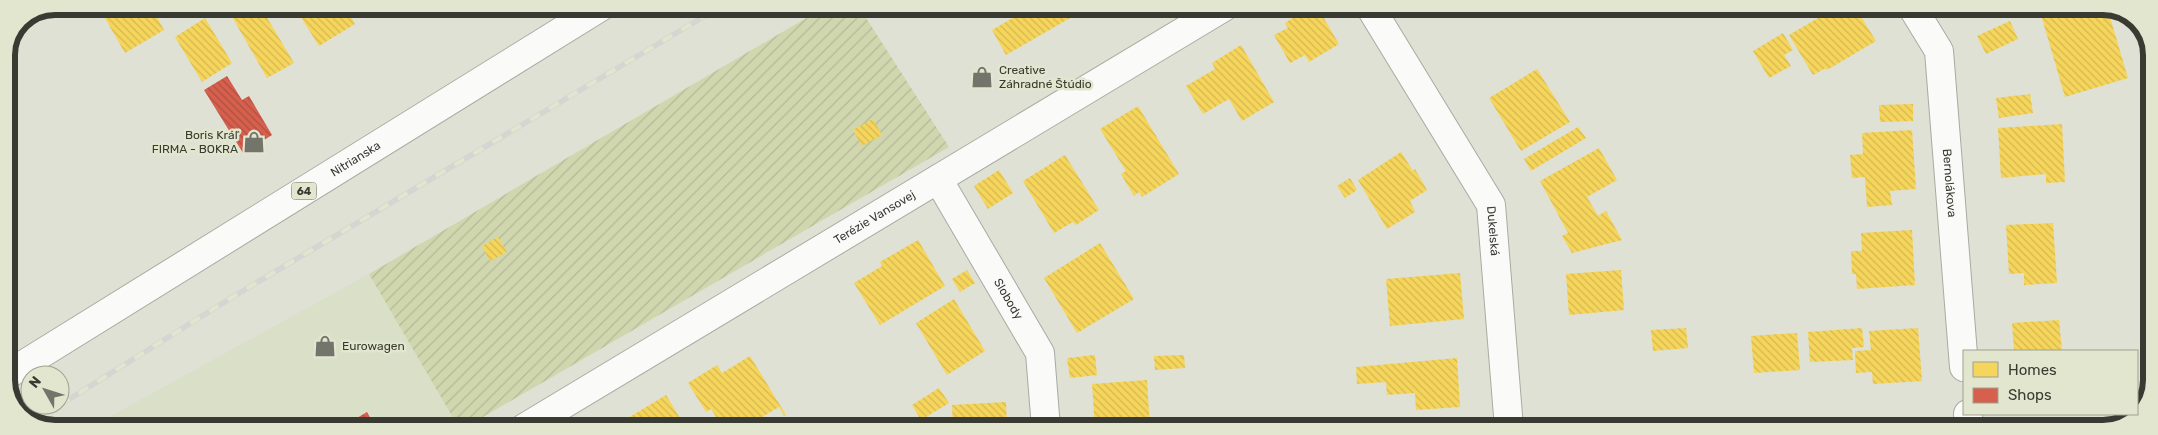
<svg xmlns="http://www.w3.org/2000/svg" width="2158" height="435" font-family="Rubik,sans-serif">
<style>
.built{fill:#dadfc8}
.garden{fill:url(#garden-furrows)}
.homes{fill:url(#homes-back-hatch)}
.shops{fill:url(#shops-back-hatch)}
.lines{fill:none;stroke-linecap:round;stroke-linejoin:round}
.minor-casing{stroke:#a9aba1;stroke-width:30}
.major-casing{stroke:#a9aba1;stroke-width:30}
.minor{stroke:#fafaf9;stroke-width:28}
.major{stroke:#fafaf9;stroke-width:28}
.rail-casing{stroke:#d5d5d1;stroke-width:5.5}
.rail{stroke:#e2e6cf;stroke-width:4;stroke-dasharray:11;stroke-linecap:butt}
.labels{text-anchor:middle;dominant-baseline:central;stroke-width:5;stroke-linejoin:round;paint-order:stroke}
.shield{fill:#e2e6cf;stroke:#6c6e61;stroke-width:1}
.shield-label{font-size:11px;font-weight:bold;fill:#393b32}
.poi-label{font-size:12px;fill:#393b32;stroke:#e2e6cf;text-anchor:start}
.street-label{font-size:12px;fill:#393b32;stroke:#e2e6cf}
.rim{fill:none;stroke:#393b32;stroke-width:6}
</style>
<defs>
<pattern id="garden-furrows" width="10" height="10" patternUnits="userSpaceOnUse" patternTransform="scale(1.25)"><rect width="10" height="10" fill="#d0d7ae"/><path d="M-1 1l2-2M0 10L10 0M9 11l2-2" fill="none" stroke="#b3b996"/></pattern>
<pattern id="homes-back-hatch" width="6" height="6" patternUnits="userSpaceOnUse" patternTransform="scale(1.25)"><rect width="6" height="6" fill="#f6d55c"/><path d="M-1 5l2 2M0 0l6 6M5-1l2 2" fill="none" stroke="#d4b850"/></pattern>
<pattern id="shops-back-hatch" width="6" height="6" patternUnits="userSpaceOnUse" patternTransform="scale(1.25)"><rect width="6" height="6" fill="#d6604d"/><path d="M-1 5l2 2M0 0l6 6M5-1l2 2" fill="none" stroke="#af5041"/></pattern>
</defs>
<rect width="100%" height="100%" fill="#dee1d4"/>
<path class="built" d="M369 274 459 428H116L109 417Z"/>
<path class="garden" d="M825 7H859L949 147 464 428H459L369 274Z
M109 417 116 428H93Z"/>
<path class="homes" d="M98 6H151L164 30 125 53Z
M226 6H264L263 11 294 63 267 78Z
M294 6H345L355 24 319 46Z
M362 6H389L369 18Z
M1032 7H1082L1084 10 1006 55 992 30Z
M1124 7H1143L1128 15Z
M1837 7H1855L1876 41 1827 70 1826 68 1813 75 1789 35Z
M2065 7H2107L2128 78 2065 97 2041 15Z
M1307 9 1310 15 1319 10 1339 44 1309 62 1305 55 1290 63 1274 35 1288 28 1285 23Z
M205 18 232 63 202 82 175 37Z
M2010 21 2018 39 1986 54 1977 36Z
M1783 33 1793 50 1784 55 1791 66 1769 78 1753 51Z
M1241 45 1274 102 1242 121 1229 99 1203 114 1186 86 1215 69 1212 63Z
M1537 69 1570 122 1521 151 1489 98Z
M2030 94 2033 113 1999 118 1996 98Z
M1913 104V121L1880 122 1879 105Z
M1138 106 1179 174 1142 197 1139 192 1134 196 1121 174 1126 171 1100 129Z
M873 119 882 135 862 146 853 130Z
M2062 124 2065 182 2046 183V174L2001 178 1998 128Z
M1578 127 1586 138 1531 171 1524 159Z
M1912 130 1916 189 1890 191 1892 205 1867 207 1865 177 1852 178 1850 155 1863 154 1862 133Z
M1599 148 1617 180 1587 197 1598 216 1606 211 1622 240 1572 253 1562 236 1568 233 1540 181Z
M1401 152 1413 171 1415 169 1427 190 1410 201 1415 212 1387 229 1358 180Z
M1065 155 1099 210 1076 225 1073 222 1054 233 1023 181Z
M999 170 1013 193 988 209 974 186Z
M1350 178 1357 190 1345 198 1337 186Z
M2053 223 2057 283 2024 285V273L2009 274 2006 225Z
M1912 230 1915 285 1857 289 1856 274H1852L1851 251H1862L1861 233Z
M498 237 507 252 490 261 482 246Z
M918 240 945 286 880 325 854 283 882 266 880 262Z
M1100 243 1134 299 1077 333 1044 278Z
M967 270 975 283 960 292 952 279Z
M1621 270 1624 310 1569 315 1566 274Z
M1460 273 1464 319 1390 326 1386 279Z
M954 299 985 351 947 375 916 323Z
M2059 320 2062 351H2014L2012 323Z
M1686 328 1688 348 1653 351 1651 330Z
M1862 328 1864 347 1852 348 1853 360 1810 362 1808 332Z
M1918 328 1922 381 1873 384 1872 372 1856 373 1855 351 1871 350 1869 331Z
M1797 333 1800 370 1754 373 1751 336Z
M1095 355 1097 375 1070 378 1067 358Z
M1184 355 1185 368 1155 370 1154 356Z
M750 356 786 415 784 416 779 407 752 423 755 428H723L711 409 706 412 688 383 717 365 722 373Z
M1457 358 1460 407 1416 410 1415 393 1387 395 1386 382 1357 384 1356 367Z
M1147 380 1150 428H1095L1092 384Z
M939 388 949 403 921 420 912 405Z
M666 395 686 428H627L623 421Z
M1006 402 1007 428H953L952 405Z
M2115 424 2103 429H2088L2087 426Z"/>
<path class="shops" d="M227 76 242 100 249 96 272 135 243 153 204 90Z
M367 412 376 428H340Z
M392 420 397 428H378Z"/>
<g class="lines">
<g class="minor-casing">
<g id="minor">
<path id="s1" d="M1370 7 1491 205 1509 428"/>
<path id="s2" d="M1912 7 1939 51 1964 367"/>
<path id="s3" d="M938 179 1040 353 1046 428"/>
<path d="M1968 414 1969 429"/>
<path id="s4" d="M524 428 1224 7"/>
</g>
</g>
<g class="major-casing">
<g id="major">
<path id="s5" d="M7 375 602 6"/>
</g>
</g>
<use href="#minor" class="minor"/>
<use href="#major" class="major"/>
<g class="rail-casing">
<path id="rail" d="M60 405 231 298 720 7
M34 421 60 405"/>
</g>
<use href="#rail" class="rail"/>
</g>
<defs>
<g id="shop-bare" transform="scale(1.725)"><path d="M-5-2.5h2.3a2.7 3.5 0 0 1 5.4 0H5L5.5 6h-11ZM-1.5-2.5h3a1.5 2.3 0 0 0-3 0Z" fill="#73756b" stroke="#e2e6cf" stroke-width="2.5" paint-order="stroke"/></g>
</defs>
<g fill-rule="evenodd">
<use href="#shop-bare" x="982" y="77"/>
<use href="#shop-bare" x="254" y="142"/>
<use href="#shop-bare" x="325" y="346"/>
</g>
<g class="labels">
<rect class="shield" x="291.5" y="182.5" width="25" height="17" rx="4"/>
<g class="shield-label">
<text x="304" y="191">64</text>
</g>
<g class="poi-label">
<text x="999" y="70">Creative<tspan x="999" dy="14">Záhradné Štúdio</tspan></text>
<text x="238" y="135" text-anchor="end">Boris Kráľ<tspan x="238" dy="14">FIRMA - BOKRA</tspan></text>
<text x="342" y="346">Eurowagen</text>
</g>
<g class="street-label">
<text stroke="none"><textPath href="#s5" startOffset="410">Nitrianska</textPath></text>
<text stroke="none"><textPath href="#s2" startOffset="184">Bernolákova</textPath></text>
<text stroke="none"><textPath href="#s4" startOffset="409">Terézie Vansovej</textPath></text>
<text stroke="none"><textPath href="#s1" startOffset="258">Dukelská</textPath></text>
<text stroke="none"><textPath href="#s3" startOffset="139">Slobody</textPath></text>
</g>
</g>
<path d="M0 0H2158V435H0ZM55 15H2103A40 40 0 0 1 2143 55V380A40 40 0 0 1 2103 420H55A40 40 0 0 1 15 380V55A40 40 0 0 1 55 15Z" fill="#e2e6cf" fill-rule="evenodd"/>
<path class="rim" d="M55 15H2103A40 40 0 0 1 2143 55V380A40 40 0 0 1 2103 420H55A40 40 0 0 1 15 380V55A40 40 0 0 1 55 15Z"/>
<rect x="1963" y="350" width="175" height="65" fill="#e2e6cf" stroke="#9ea290"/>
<rect x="1973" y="362" width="25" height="15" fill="#f6d55c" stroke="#9ea290"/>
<text x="2008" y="375" font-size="15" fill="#393b32">Homes</text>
<rect x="1973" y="388" width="25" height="15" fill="#d6604d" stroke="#9ea290"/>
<text x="2008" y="400" font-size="15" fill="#393b32">Shops</text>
<g transform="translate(45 390) rotate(309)"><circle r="24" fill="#e2e6cf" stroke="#9ea290"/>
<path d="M0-4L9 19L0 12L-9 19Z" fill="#73756b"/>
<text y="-8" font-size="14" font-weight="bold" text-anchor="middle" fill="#393b32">N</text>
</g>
</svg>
